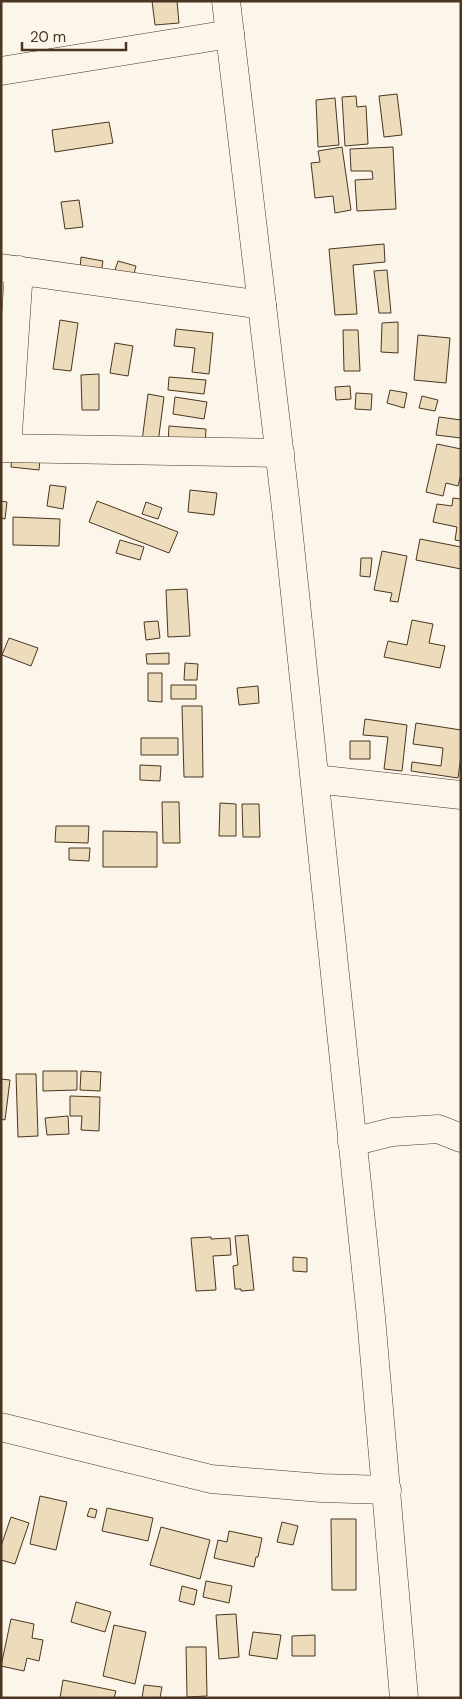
<svg xmlns="http://www.w3.org/2000/svg" width="462" height="1699" font-family="'DM Sans',sans-serif">
<style>
.building{fill:#ecdcbc;stroke:#4a3520}
.lines{fill:none;stroke-linecap:round;stroke-linejoin:round}
.minor-casing{stroke:#4a3520;stroke-width:29}
.secondary-casing{stroke:#4a3520;stroke-width:29}
.minor{stroke:#fbf6e9;stroke-width:28}
.secondary{stroke:#fbf6e9;stroke-width:28}
</style>
<rect width="100%" height="100%" fill="#fbf6e9"/>
<path class="building" d="M152 1H177L179 23 155 25Z
M397 94 402 135 384 137 379 96Z
M356 96 357 107 366 106 368 144 345 146 342 97Z
M335 98 339 145 318 147 316 100Z
M109 122 113 143 55 152 52 130Z
M342 147 351 210 335 213 333 196 315 198 311 163 320 162 318 151Z
M393 147 396 209 357 211 355 180 373 179 372 171H351L350 149Z
M79 200 83 227 65 229 61 202Z
M384 244 385 262 353 265 357 314 335 315 329 249Z
M81 257 103 261 101 273 80 270Z
M118 261 136 266 132 281 113 276Z
M387 270 391 313H379L374 271Z
M60 320 78 323 71 371 53 369Z
M398 322V353L381 352 382 323Z
M176 329 213 333 209 374 192 372 195 348 174 346Z
M343 330H358L360 371H344Z
M418 335 450 338 446 383 414 380Z
M115 343 133 346 128 376 110 373Z
M99 374V410H82L81 375Z
M169 377 206 380 204 394 168 390Z
M350 386 351 399 336 400 335 387Z
M390 390 407 393 404 408 387 403Z
M356 393 372 394 371 410 355 409Z
M148 394 164 397 158 443 142 441Z
M422 396 438 400 435 411 419 408Z
M175 397 207 402 204 419 173 414Z
M439 417 461 420V438L436 435Z
M169 426 206 429 205 447 168 443Z
M437 444 461 449V474L458 486 446 483 443 496 426 492Z
M12 455 40 459 39 470 11 467Z
M50 485 66 487 63 509 47 506Z
M190 490 217 493 214 515 188 512Z
M453 498 461 499V541L455 540 457 527 433 522 437 504 452 506Z
M1 501 7 502 5 519 1 518Z
M97 501 178 532 169 553 89 522Z
M146 502 162 508 158 519 142 514Z
M13 517 60 519 59 546 13 545Z
M420 539 461 547V569L416 560Z
M120 540 144 547 140 560 116 553Z
M382 551 407 556 398 602 390 601 392 593 374 590Z
M361 558H372L370 577 360 576Z
M187 589 190 636 168 637 166 590Z
M412 620 433 624 429 643 445 646 440 668 384 657 388 641 407 645Z
M158 621 160 638 146 640 144 622Z
M9 638 38 648 31 666 2 655Z
M169 653V664H147L146 654Z
M185 663 198 664 197 680H184Z
M148 673H162V702L148 701Z
M171 685H196V699H171Z
M258 686 259 703 239 705 237 688Z
M182 706H202L203 777H184Z
M365 719 407 725 402 771 384 769 388 737 363 735Z
M416 723 461 730V756L458 778 411 771 412 762 441 766 443 748 413 744Z
M141 738H178V755H141Z
M350 741H370V759H350Z
M140 765 161 766 160 781 140 780Z
M162 802H179L180 843H163Z
M220 803 236 804V836H219Z
M242 804H259L260 837H243Z
M56 826H89L88 843 55 842Z
M103 831 157 832V867H103Z
M69 848H90L89 861 69 860Z
M43 1071H77V1090L43 1091Z
M81 1071 101 1072 100 1091 80 1090Z
M16 1074H36L38 1136 18 1137Z
M1 1079 10 1080 5 1120 1 1119Z
M70 1096 100 1097 99 1131 81 1130 82 1116H70Z
M68 1116 69 1134 47 1135 45 1118Z
M248 1235 254 1290 241 1291V1289H235L233 1266 238 1265 235 1236Z
M211 1237V1239L230 1238 231 1255 213 1256 216 1290 196 1291 191 1238Z
M293 1257 307 1258V1272L293 1271Z
M40 1496 67 1502 56 1550 30 1544Z
M90 1508 97 1510 95 1518 87 1516Z
M107 1508 153 1518 148 1541 102 1531Z
M11 1517 29 1523 15 1564 1 1560V1546Z
M331 1519H356V1590H332Z
M282 1522 298 1526 293 1545 277 1542Z
M161 1527 210 1540 200 1579 150 1565Z
M229 1531 262 1538 258 1557H256L254 1567 214 1558 218 1540 227 1542Z
M206 1581 232 1586 229 1603 203 1597Z
M182 1586 197 1590 194 1605 179 1601Z
M76 1602 111 1612 105 1632 71 1622Z
M236 1614 239 1657 219 1659 216 1615Z
M11 1619 34 1624 32 1638 43 1640 39 1661 27 1658 24 1671 1 1666Z
M114 1625 146 1632 135 1684 103 1676Z
M253 1632 281 1635 277 1659 249 1655Z
M315 1635V1656H292V1636Z
M186 1647H206L207 1696 187 1697Z
M63 1680 116 1691 114 1698H60Z
M144 1685 162 1687 160 1698H142Z"/>
<g class="lines">
<g class="minor-casing">
<path id="minor" d="M1 71 230 34
M1 268 262 305
M1 448 280 453
M7 448 19 270
M315 779 461 795
M352 1142 392 1132 438 1129 461 1138
M1 1427 211 1479 321 1488 387 1490"/>
</g>
<g class="secondary-casing">
<path id="secondary" d="M226 1 286 508 371 1317 404 1698"/>
</g>
<use href="#minor" class="minor"/>
<use href="#secondary" class="secondary"/>
</g>
<rect width="462" height="1699" fill="none" stroke="#4a3520" stroke-width="5"/>
<path d="M22 42v8h104v-8" fill="none" stroke="#4a3520" stroke-width="2.5"/>
<text x="30" y="42" font-size="15" fill="#4a3520" stroke="#fbf6e9" stroke-width="4" paint-order="stroke">20 m</text>
</svg>
